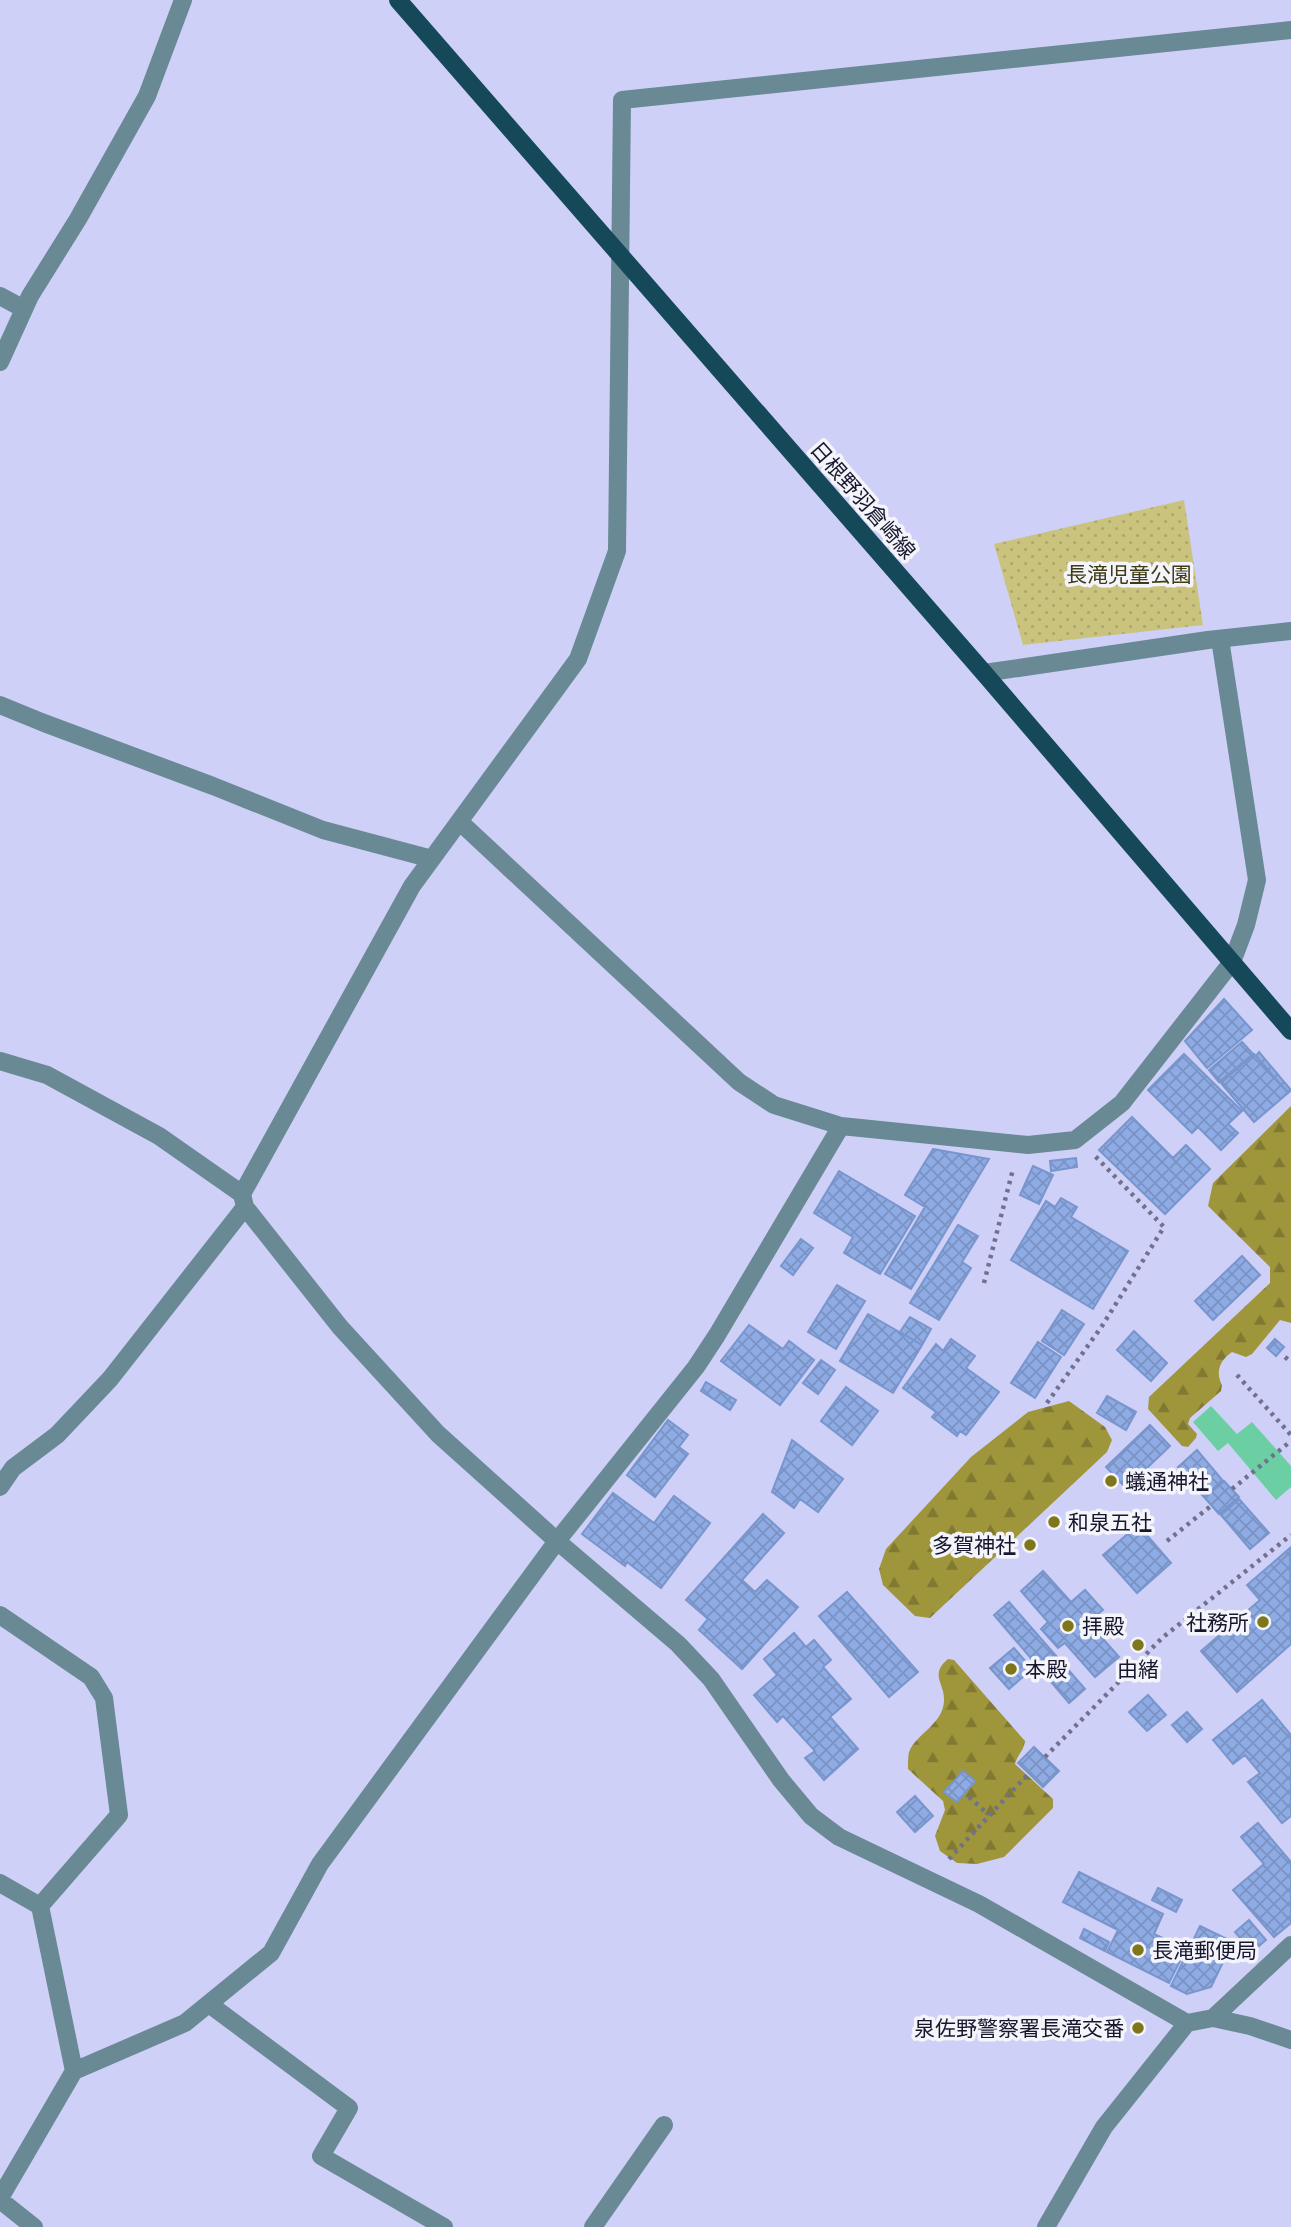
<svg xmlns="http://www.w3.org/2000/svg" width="1291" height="2227" font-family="'Space Grotesk','Noto Sans JP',sans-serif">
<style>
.forest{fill:url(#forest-firs)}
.park{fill:url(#park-dots)}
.water{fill:#6ccea3}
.building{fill:url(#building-cross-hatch);stroke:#7895cd;stroke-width:2}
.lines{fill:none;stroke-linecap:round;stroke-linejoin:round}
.path{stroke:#70708f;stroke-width:4.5;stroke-dasharray:3.5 5;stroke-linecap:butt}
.minor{stroke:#698995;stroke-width:18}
.major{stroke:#15495a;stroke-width:18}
.poi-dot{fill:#7f761a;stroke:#f4f4fb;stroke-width:2.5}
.labels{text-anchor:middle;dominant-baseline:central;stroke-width:7;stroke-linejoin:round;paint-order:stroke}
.street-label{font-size:21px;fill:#16162d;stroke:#f4f4fb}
.park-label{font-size:21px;fill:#3f3b14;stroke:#f4f4fb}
.poi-label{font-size:21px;fill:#16162d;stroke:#f4f4fb;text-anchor:start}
</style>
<defs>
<pattern id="forest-firs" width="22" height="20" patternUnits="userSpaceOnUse" patternTransform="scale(1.75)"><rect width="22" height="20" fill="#9f963b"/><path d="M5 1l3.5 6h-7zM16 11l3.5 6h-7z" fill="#817932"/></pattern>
<pattern id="park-dots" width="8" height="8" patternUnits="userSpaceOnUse" patternTransform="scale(1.75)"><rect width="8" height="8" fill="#cac37d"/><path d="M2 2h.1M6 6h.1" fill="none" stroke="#ada76c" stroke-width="1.8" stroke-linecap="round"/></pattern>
<pattern id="building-cross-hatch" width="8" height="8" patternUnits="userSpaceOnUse" patternTransform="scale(1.75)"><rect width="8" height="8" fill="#8eabe4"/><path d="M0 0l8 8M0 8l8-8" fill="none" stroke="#7a92c4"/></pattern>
</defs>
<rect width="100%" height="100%" fill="#cfd0f7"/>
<path class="forest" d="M1291 1106V1323L1280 1320 1252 1354 1246 1357 1232 1352C1220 1360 1215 1372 1222 1385L1221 1391 1190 1418 1188 1424 1197 1434 1196 1438 1188 1447 1182 1446 1148 1409 1149 1397 1270 1283V1267L1208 1206 1213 1183Z
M1069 1401 1105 1427 1112 1440 1107 1452 930 1618 915 1616 883 1585 879 1569 886 1549 971 1457 1028 1412Z
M948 1659 954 1660 1025 1741C1024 1751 1017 1755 1015 1764L1053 1799V1808L1004 1857 977 1864 957 1863 940 1851 935 1836 945 1810 943 1801 908 1769C908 1764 908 1756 909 1752 916 1734 943 1724 944 1701 945 1683 929 1675 948 1659Z"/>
<path class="park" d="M1184 500 1203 625 1023 645 994 544Z"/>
<path class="water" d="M1211 1406 1237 1434 1252 1422 1291 1466V1487L1276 1500 1228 1443 1218 1451 1193 1422Z"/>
<path class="building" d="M1224 999 1252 1030 1207 1068 1185 1041Z
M1242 1042 1253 1054 1219 1082 1209 1070Z
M1259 1052 1291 1090 1288 1093 1256 1056Z
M1184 1054 1242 1111 1228 1124 1238 1133 1221 1150 1198 1127 1192 1133 1148 1090Z
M1254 1054 1288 1093 1254 1122 1221 1083Z
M1132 1117 1173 1158 1186 1145 1210 1169 1165 1214 1099 1150Z
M933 1149 989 1159 911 1289 885 1274 925 1207 905 1195Z
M1076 1158 1077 1167 1051 1171 1050 1161Z
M1033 1166 1053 1175 1039 1204 1020 1195Z
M839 1171 915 1216 880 1274 844 1253 853 1237 814 1213Z
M1061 1198 1077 1207 1071 1217 1128 1251 1093 1309 1011 1260 1046 1201 1055 1207Z
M958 1225 978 1236 962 1262 971 1268 939 1320 910 1303Z
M801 1239 813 1248 793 1275 781 1266Z
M1242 1256 1260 1275 1213 1320 1195 1301Z
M837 1285 865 1301 836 1349 808 1332Z
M1062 1310 1084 1324 1064 1355 1042 1341Z
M868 1314 922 1345 893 1393 840 1361Z
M910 1317 931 1329 922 1345 900 1332Z
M749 1325 783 1349 789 1341 814 1360 780 1405 721 1361Z
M1134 1331 1167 1363 1151 1381 1117 1350Z
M951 1339 975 1356 966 1368 999 1392 966 1435 960 1431 957 1436 932 1417 936 1412 903 1388 936 1344 943 1351Z
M1275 1339 1284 1347 1276 1356 1267 1348Z
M1038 1342 1061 1357 1035 1398 1011 1383Z
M821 1360 835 1370 818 1394 803 1383Z
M706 1382 736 1400 730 1410 701 1391Z
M846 1387 878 1411 852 1445 821 1421Z
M1107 1396 1136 1412 1126 1430 1097 1413Z
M668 1420 688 1435 679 1447 688 1454 655 1497 627 1475Z
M1150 1425 1170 1446 1126 1488 1106 1467Z
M792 1440 843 1479 818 1512 800 1499 794 1508 772 1492Z
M1197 1450 1223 1481 1204 1497 1178 1467Z
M1224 1481 1239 1497 1219 1514 1205 1498Z
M613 1493 654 1523 674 1496 710 1523 661 1588 627 1562 625 1566 582 1534Z
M1239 1499 1269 1533 1250 1549 1221 1515Z
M763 1514 784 1533 742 1580 755 1592 767 1580 798 1607 742 1669 699 1630 708 1619 686 1600Z
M1138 1525 1171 1563 1137 1593 1103 1555Z
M1290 1548 1291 1644 1237 1692 1201 1651 1260 1600 1247 1585Z
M1043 1571 1071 1602 1085 1590 1103 1610 1088 1622 1119 1657 1095 1677 1065 1643 1058 1648 1041 1629 1048 1622 1021 1591Z
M847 1592 918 1672 889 1697 819 1616Z
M1009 1602 1085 1689 1069 1703 994 1615Z
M794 1633 806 1647 814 1640 831 1660 823 1667 851 1699 830 1717 858 1749 824 1780 805 1758 815 1751 783 1716 777 1722 754 1695 777 1675 764 1659Z
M1014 1648 1032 1669 1009 1689 990 1668Z
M1148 1695 1166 1715 1147 1731 1129 1712Z
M1262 1700 1291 1735V1816L1282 1823 1248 1782 1260 1773 1245 1755 1233 1764 1213 1740Z
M1187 1712 1202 1729 1187 1742 1172 1725Z
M1034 1747 1059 1771 1043 1787 1018 1763Z
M963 1771 975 1781 957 1802 944 1792Z
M915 1796 933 1816 915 1832 897 1812Z
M1258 1823 1291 1862V1923L1274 1937 1233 1890 1264 1864 1241 1837Z
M1079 1872 1163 1914 1154 1934 1186 1949 1169 1983 1107 1952 1118 1930 1063 1902Z
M1158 1888 1182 1900 1176 1912 1152 1900Z
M1249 1920 1266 1940 1252 1952 1235 1932Z
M1200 1926 1233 1942 1211 1987 1187 1994 1171 1986Z
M1084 1929 1109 1942 1105 1951 1080 1938Z"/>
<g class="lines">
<path class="path" d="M984 1283 1013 1169
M1285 1357 1291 1362
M1237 1375 1291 1435
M1047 1403 1102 1326 1164 1227 1095 1156
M1232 1489 1291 1441
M1167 1541 1212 1505
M1045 1757 1162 1638 1291 1535
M969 1797 989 1815
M949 1859 1029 1773"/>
<path class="minor" d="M0 296 24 309
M0 362 30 296 78 219 147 96 183 0
M984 673 1208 640 1291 631
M0 705 44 723 213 786 323 830 432 859
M460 822 739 1082 774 1105 841 1126
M0 1061 47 1075 159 1136 242 1194 245 1207 340 1327 438 1434 557 1541 678 1644 711 1679 781 1780 811 1816 839 1837 979 1904 1187 2023
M242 1194 412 886 578 659 617 551 622 100 1291 30
M0 1487 13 1468 57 1435 110 1379 245 1207
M0 1615 91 1677 104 1698 119 1815 40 1906
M0 1883 40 1906 74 2071
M209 2004 349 2108 321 2156 444 2227
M1213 2018 1250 2026 1291 2040
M0 2198 74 2071 185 2023 271 1953 320 1864 557 1541 696 1367 717 1335 841 1126 1028 1145 1075 1140 1122 1103 1232 962 1246 925 1257 880 1220 639
M0 2200 34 2227
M593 2227 664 2125
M1046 2227 1104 2127 1187 2023 1213 2018 1291 1945"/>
<path class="major" d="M398 0 984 673 1291 1031"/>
</g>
<g class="poi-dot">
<circle cx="1111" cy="1481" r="7"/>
<circle cx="1054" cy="1522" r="7"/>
<circle cx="1030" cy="1545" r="7"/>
<circle cx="1263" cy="1622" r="7"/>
<circle cx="1068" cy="1626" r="7"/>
<circle cx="1138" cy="1645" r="7"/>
<circle cx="1011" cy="1669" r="7"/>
<circle cx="1138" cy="1950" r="7"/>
<circle cx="1138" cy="2028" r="7"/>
</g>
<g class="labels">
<g class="street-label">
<text transform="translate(863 500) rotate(49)">日根野羽倉崎線</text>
</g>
<g class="park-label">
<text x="1129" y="574">長滝児童公園</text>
</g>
<g class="poi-label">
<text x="1125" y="1481">蟻通神社</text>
<text x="1068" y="1522">和泉五社</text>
<text x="1016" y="1545" text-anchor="end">多賀神社</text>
<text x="1249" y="1622" text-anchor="end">社務所</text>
<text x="1082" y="1626">拝殿</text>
<text x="1025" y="1669">本殿</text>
<text x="1138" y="1669" text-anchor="middle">由緒</text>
<text x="1152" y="1950">長滝郵便局</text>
<text x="1124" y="2028" text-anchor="end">泉佐野警察署長滝交番</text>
</g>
</g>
</svg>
